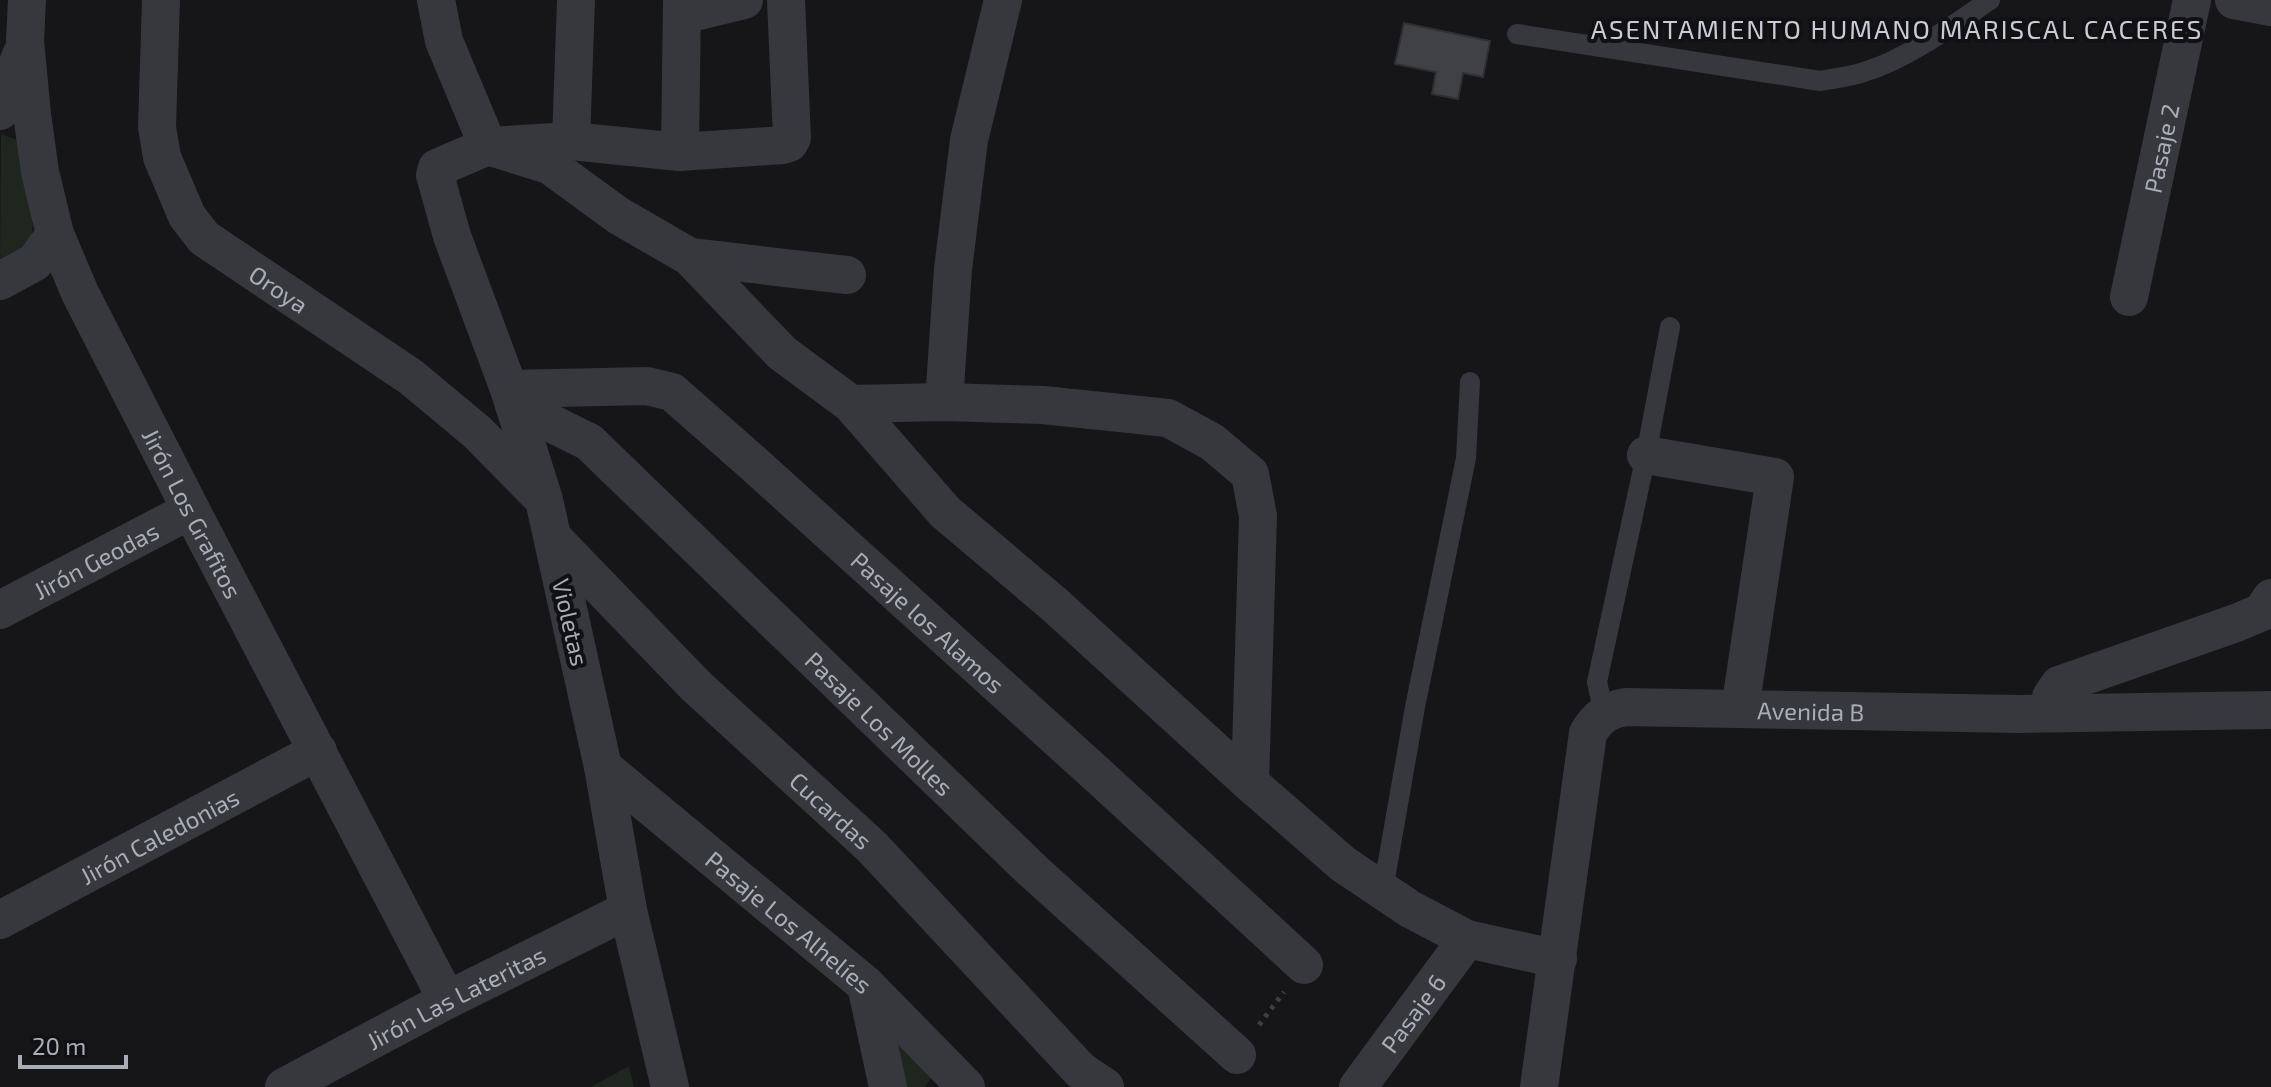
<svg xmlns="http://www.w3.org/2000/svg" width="2271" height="1087" font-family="'Exo 2',sans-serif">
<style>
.green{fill:#1e261f}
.building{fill:#404145;stroke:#303034;stroke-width:2}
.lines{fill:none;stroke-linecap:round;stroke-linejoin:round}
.path{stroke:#3d3f44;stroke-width:5;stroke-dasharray:4 6;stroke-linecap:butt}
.lane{stroke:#37383d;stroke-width:20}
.street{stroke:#37383d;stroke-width:38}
.labels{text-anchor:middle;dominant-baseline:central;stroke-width:8;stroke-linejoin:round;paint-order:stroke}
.street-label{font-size:24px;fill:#a8adb8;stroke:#111113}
.neighbourhood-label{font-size:26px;letter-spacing:2px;fill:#c9ccd4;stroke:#111113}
</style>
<rect width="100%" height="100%" fill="#161618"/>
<path class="green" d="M1 134 17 140 33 203 32 240 0 269Z
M882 1015 939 1066 925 1087H896Z
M629 1066 634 1087H591Z"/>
<path class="building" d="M1404 23 1490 41 1483 77 1463 73 1458 99 1432 94 1436 72 1395 64Z"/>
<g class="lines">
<path class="path" d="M1259 1025 1284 992"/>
<path class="lane" d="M1517 34 1820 81C1835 78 1850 77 1864 72 1907 59 1953 25 1990 0
M1604 714 1597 682 1646 455 1670 327
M1383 890 1415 707 1466 458 1470 382"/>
<g class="street">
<path id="s1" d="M27 0 25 41 32 114 40 172 55 234 80 293 191 510 447 1000"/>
<path id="s2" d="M161 0 157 127 162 157 187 216 204 238 411 377 477 432 539 495"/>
<path d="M436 0 444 41 488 146 549 165 619 216 690 257 782 353 851 404 945 512 1055 605 1250 783 1343 864 1410 909 1467 939 1558 959"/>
<path d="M2234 0 2271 7"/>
<path d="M682 15 744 0"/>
<path d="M0 111 21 55"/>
<path d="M571 141 576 0"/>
<path d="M680 152 682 0"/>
<path d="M690 257 847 275"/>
<path d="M0 281 35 262 55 234"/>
<path id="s3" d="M2129 297 2192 0"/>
<path id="s4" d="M509 389 647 386 672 392 754 464 1102 779 1304 965"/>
<path d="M944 402 953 269 969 140 1003 0"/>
<path d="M851 404 944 402 1043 405 1168 418 1212 442 1250 474 1258 516 1250 783"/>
<path id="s5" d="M514 405 589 442 1032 870 1237 1055"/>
<path d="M1646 455 1775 477 1740 709"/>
<path id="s6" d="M554 539 696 686 872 847 1080 1070 1105 1087"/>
<path id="s7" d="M0 610 191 510"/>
<path d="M2049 713 2051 697 2059 685 2236 623 2262 612 2271 598"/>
<path id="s8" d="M603 767 866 985 966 1087"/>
<path id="s9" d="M0 920 318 751"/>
<path d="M866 985 888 1087"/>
<path id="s10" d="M284 1087 447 1000 628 910"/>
<path d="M670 1087 628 910 603 767 544 500 509 389 452 236 435 175 437 168 488 146 571 141 680 152 783 145 789 143 792 138 786 0"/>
<path id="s11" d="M1358 1087 1467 939"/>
<path id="s12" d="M1539 1087 1588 733C1598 717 1607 710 1626 707L2019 714 2271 710"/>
</g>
</g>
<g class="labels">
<g class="street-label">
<text stroke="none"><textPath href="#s3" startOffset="152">Pasaje 2</textPath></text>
<text stroke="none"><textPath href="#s2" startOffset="340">Oroya</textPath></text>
<text stroke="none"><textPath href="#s1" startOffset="548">Jirón Los Grafitos</textPath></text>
<text stroke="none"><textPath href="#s7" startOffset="108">Jirón Geodas</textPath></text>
<text transform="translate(571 622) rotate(77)">Violetas</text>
<text stroke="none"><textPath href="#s4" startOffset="508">Pasaje los Alamos</textPath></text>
<text stroke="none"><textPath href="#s12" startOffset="590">Avenida B</textPath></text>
<text stroke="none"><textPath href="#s5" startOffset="488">Pasaje Los Molles</textPath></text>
<text stroke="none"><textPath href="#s6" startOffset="388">Cucardas</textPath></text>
<text stroke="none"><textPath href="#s9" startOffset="180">Jirón Caledonias</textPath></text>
<text stroke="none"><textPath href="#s8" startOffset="242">Pasaje Los Alhelíes</textPath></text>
<text stroke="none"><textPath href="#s10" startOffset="194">Jirón Las Lateritas</textPath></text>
<text stroke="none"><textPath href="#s11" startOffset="92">Pasaje 6</textPath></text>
</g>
<g class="neighbourhood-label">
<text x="1897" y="28">ASENTAMIENTO HUMANO MARISCAL CACERES</text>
</g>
</g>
<path d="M20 1055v12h106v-12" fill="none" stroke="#a8adb8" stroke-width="4"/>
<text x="32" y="1055" font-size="24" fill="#a8adb8" stroke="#111113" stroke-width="6" paint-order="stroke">20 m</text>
</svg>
